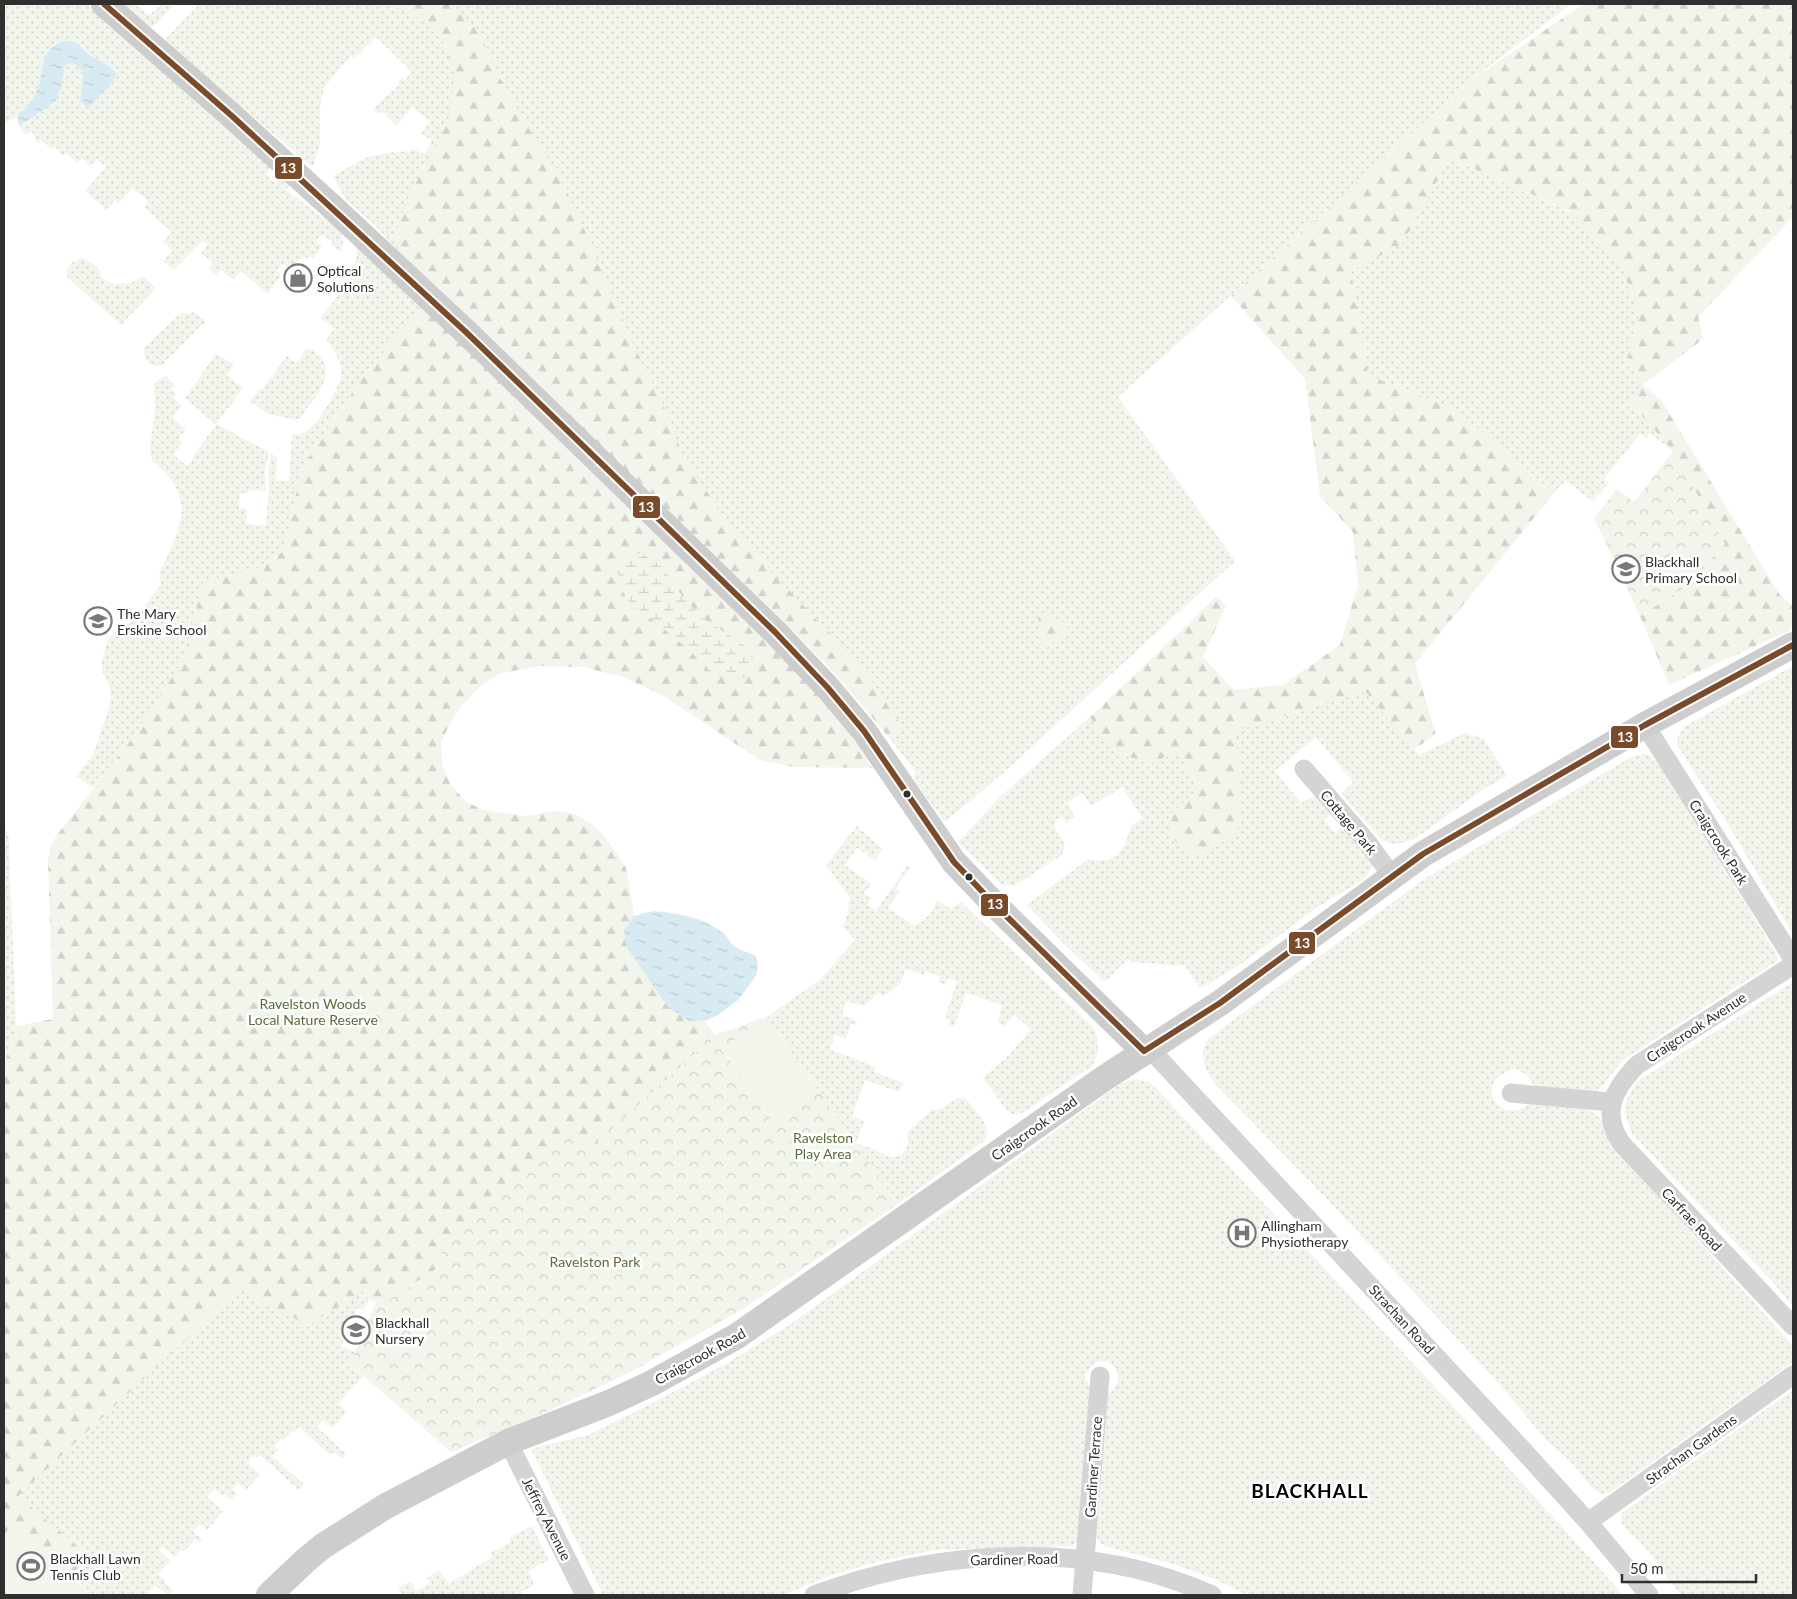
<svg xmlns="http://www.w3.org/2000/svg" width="1797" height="1599" font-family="Lato,sans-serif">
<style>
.grass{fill:url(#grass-dots)}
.forest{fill:url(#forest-firs)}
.wetland{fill:url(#wetland-marsh)}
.park{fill:url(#park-crowns)}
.pitch{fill:#f2f5ec}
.water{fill:url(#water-ripples)}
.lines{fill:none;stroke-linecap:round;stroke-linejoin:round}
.street{stroke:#d4d4d4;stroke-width:19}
.secondary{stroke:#cdcdcd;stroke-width:26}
.bus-1-casing{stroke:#fff;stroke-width:10}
.bus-1{stroke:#7a4b2a;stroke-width:6}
.bus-dot{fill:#2f2f2f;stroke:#fff;stroke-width:2}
.labels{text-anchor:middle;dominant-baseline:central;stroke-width:5;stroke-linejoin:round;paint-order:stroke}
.poi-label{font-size:14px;fill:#2f2f2f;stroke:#fff;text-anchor:start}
.street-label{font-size:14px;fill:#2f2f2f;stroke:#fff}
.park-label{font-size:14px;fill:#586d3a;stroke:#fff}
.district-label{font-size:19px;font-weight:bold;letter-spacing:1px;fill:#000;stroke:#fff}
.line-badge{stroke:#fff;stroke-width:2}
.badge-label{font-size:14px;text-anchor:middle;font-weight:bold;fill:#fff}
</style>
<defs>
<pattern id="grass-dots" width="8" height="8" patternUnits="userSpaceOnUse" patternTransform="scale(1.25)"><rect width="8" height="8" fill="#f2f5ec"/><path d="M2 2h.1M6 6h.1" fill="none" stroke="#d0d2cb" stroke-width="1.8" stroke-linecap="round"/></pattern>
<pattern id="forest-firs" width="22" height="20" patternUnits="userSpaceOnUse" patternTransform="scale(1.25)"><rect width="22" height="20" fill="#f2f5ec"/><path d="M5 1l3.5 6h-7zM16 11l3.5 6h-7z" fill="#d0d2cb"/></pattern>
<pattern id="wetland-marsh" width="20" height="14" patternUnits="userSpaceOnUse" patternTransform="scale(1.25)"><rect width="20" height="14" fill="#f2f5ec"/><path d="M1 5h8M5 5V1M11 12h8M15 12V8" fill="none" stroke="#d0d2cb"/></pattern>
<pattern id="park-crowns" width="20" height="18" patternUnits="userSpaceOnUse" patternTransform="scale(1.25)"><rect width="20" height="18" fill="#f2f5ec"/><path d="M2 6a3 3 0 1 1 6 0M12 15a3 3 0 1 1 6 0" fill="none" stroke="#d0d2cb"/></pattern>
<pattern id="water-ripples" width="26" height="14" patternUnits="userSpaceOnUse" patternTransform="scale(1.25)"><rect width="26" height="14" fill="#d8ebf3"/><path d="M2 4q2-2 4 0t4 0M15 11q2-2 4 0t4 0" fill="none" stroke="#bacad1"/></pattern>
</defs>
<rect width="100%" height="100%" fill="#fff"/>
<path class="grass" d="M4 4H87L273 165 266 175 275 183 284 174 292 183 286 190 341 231 343 242 341 252 331 245 333 242 324 236H320L317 240 318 244 322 246 313 259 309 256 307 259 303 256 301 259 300 258 293 267 290 264 288 267 284 264 281 265 277 270 281 275 268 294 241 271 233 280 221 270 217 275 209 269 213 263 201 253 208 245 202 241 174 270 163 261 173 251 163 242 172 232 144 207 148 201 132 188 119 203 115 200 106 210 85 191 106 167 97 159 90 166 82 158 77 163 66 153 63 156 55 146 51 149 41 140 38 143 32 132 25 135 19 126 55 102 64 67 67 64C75 63 80 66 83 73L80 101 83 106 93 104 96 98 115 79 105 63 91 56 81 45 62 41 53 45 42 62 41 75 38 89 31 101 17 116 4 124Z
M121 4H135L149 15 161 5 173 6 153 27 149 28Z
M199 4H1571L1471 80 1118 397 1235 561 1001 775 946 821 943 820 914 780 913 776 916 772 862 703 819 656 613 465 401 256 375 225 346 200 333 176 365 158 386 153 411 151 413 149 425 154 432 140 421 134 430 121 412 107 397 126 382 111 378 114 373 109 400 84 398 81 402 77 405 80 412 72 376 37 355 58 351 56 324 87 320 108V143L313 167 163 42Z
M1450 158 1579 216 1620 262 1639 316 1628 356 1642 385 1629 401 1673 451 1650 433 1646 438 1640 433 1604 479 1609 484 1592 501 1566 480 1554 493 1456 410 1368 375 1351 271 1402 243Z
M358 244 422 306 367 372 314 448 300 475 284 550 261 567 203 582 183 660 135 735 93 788 76 776 93 755 109 708 111 698 110 688 102 670V661L107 642 113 633 122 626 133 622 161 584 159 577 161 569C166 560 170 551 174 541 184 515 186 496 166 473 160 466 153 465 151 456 149 441 154 426 155 410 155 401 154 392 154 383L165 376 175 386 171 390 176 394 173 398 182 406 172 417 186 429 178 439 182 443 173 454 187 466 194 458 193 456 216 425 185 398 216 354 234 365 227 375 243 388 216 424 269 452 265 471 266 491 249 490 248 493H240L239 508 247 509 246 524 266 525 269 487 268 471 271 453 277 458 276 480 289 481 292 434C298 435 302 434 307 431 318 424 340 388 341 375 342 361 334 350 326 340L334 329 321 318 354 274Z
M83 258 96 266 104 280 114 284 131 283 143 276 156 288 121 325 67 277C66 266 72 260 83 258Z
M194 312 206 321 161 366C150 367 143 359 144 348L181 313 188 314Z
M307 348 310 350 311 349C343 370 315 397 300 418L296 420 268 414 250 401 260 388 262 389 287 356 296 363Z
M1793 666V934L1726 821 1677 745V739L1683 727Z
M1366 691 1419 755 1465 733 1484 739 1507 776 1487 787 1413 840 1397 844 1388 843 1381 839 1342 795 1343 792 1353 782 1316 737 1275 771 1301 803 1317 794 1335 811 1324 820 1335 833 1347 823 1373 857V866L1368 874 1358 883 1319 906 1244 962 1200 989 1185 966 1132 962 1128 959 1105 982 1064 944 1027 905 1088 859C1115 867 1125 849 1131 826L1143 818 1122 787 1091 806 1082 793 1067 803 1075 817 1066 823 1062 818 1057 819 1054 823 1056 830 1065 845 1062 855 1013 887 1011 885 1001 884 958 842 1000 797 1090 717 1110 749 1149 764 1178 750 1198 789 1169 816 1241 779 1235 731Z
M1642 754H1648L1660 765 1777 955V961L1624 1059 1597 1092 1535 1088 1528 1076 1516 1069C1466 1080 1504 1134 1533 1099 1553 1102 1586 1102 1600 1119 1605 1126 1607 1136 1611 1144L1793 1346V1362L1609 1493 1601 1494 1592 1488 1570 1461 1546 1440 1501 1386 1330 1202 1215 1084C1205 1070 1197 1054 1209 1038L1423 880 1631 757Z
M857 826 882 849 875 861 867 855 866 852 865 851 864 853 857 848 845 865 871 884 864 894 871 899 867 905 876 911 907 866 910 868 896 888 899 892 888 908 914 926C924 920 935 913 936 900L951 909 961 902 1092 1026C1100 1040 1100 1051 1093 1065L1024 1112 1014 1115 1007 1111 983 1078 1009 1055 1031 1030 1015 1015 1003 1027 998 1021 1002 1005 966 993 954 1027 949 1025 950 1019 945 1017 957 981 948 978 946 985 939 982 940 976 925 971 924 975 906 969 901 983 883 997 880 992 863 1006 847 1001 842 1015 857 1021 856 1025 851 1023 846 1039 835 1035 830 1049 876 1067 874 1072 903 1083 899 1092 865 1080 852 1116 864 1121 856 1143C864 1146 872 1148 879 1152 883 1153 886 1156 890 1157 905 1159 911 1144 907 1133L931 1110C947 1112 950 1096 965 1098 974 1109 995 1127 984 1141L898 1204 767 1017 821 979 855 940 843 927 848 913 850 898 826 865Z
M4 827 7 832 9 840 16 1026 4 1066Z
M1793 982V1306L1772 1281 1633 1135C1621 1113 1623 1096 1641 1079Z
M1134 1079 1148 1082 1155 1087 1450 1403 1617 1588 1622 1595H1247L1217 1580 1173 1564 1104 1546 1098 1541 1097 1536 1108 1393C1135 1376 1100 1340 1085 1377L1090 1389 1079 1540 1072 1546 935 1550 880 1561 829 1576 783 1595H603L531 1449 588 1435 641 1409 729 1362 794 1322 1120 1084Z
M241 1288 266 1305 296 1319 307 1326 363 1290 369 1299 364 1310 357 1308 341 1346 355 1352 350 1364 363 1376 338 1404 347 1412 332 1428 323 1420 317 1427 346 1454 342 1459 334 1452 330 1455 299 1427 294 1432 292 1431 284 1440 281 1439 274 1446 278 1450 272 1456 304 1484 299 1490 260 1455 258 1457H252L249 1460V1464L260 1474 246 1490 238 1483 232 1489 237 1494 232 1500 224 1494 222 1496 215 1489 207 1497 223 1511 207 1530 200 1524 193 1531 202 1540 200 1543 195 1539 184 1552 181 1550 175 1557 163 1547 159 1550 170 1561 158 1574 166 1581 164 1583 173 1590 169 1595 155 1586 147 1595H94L71 1576 88 1555 18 1496Z
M1793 1390V1595H1680L1652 1556 1622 1524 1621 1516 1623 1512Z
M532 1526 549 1560 528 1571 534 1585 521 1592 523 1595H403L398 1589 410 1581 417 1591 430 1583 427 1578 439 1570 449 1584 492 1557 490 1553 511 1542 509 1538Z"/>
<path class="forest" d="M394 4H447L462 15 479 33 500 78 533 136 560 177 586 233 633 344 664 407 684 458 723 515 779 580 863 668 902 727 888 737C824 653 744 585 667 514 577 429 489 343 401 256L395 240 398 225 406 203 450 117 454 74 447 51 439 35 427 23 407 13 396 7Z
M1584 4H1793V217L1698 317 1703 339 1642 385 1661 400 1780 595 1793 606V622L1789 631 1669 685 1640 616 1688 585 1725 544 1673 451 1629 401 1641 386 1628 356 1639 316 1620 262 1572 212 1450 158 1402 244 1351 271 1368 375 1456 410 1554 493 1415 664 1436 735 1414 749 1365 691 1235 731 1241 779 1237 834 1195 857 1171 838 1169 816 1198 789 1178 751 1149 764 1110 749 1090 717 1216 597 1226 605 1203 657 1234 690 1284 684 1340 645 1358 585 1353 532 1320 496 1305 379 1231 296 1471 80Z
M422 306 782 657 838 716 872 768 793 767 760 760 662 695 623 677 582 667 539 666 498 674 479 688 463 704 450 723 441 743 442 764 450 784 464 800 482 810 525 816 556 811 575 814 595 826 609 842 626 868 637 931 715 1035 594 1145 585 1144 575 1135 565 1134 554 1141 461 1231 441 1247 443 1260 441 1266 387 1301C376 1305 368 1300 362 1291L307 1326 296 1319 266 1305 240 1289 18 1496 88 1555 71 1576 46 1557 49 1552 14 1523 4 1535V1066L16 1026 53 1019 48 862 50 848 57 835 135 735 183 660 203 582 261 567 284 550 300 475 314 448 367 372Z
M1040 612C1050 615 1064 619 1068 629L1065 633 1044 650C1038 639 1037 624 1040 612Z"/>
<path class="wetland" d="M641 553 662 566 680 593 701 617 750 649 753 667 745 678 732 681 710 671 687 648 645 614 630 604 620 587 618 571 627 558Z"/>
<path class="park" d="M1673 451 1725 544 1688 585 1640 616 1594 518 1617 489 1634 502Z
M767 1017 722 1049 773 1122 818 1090 898 1204 743 1309 627 1374 542 1414 451 1452 350 1364 376 1302 387 1301 441 1266 443 1260 440 1247 461 1231 554 1141C569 1130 573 1132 585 1144L594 1145 715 1035Z"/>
<path class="pitch" d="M767 1017 818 1090 773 1122 722 1048Z
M14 1523 50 1552 46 1557 94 1595H4V1535Z"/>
<path class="water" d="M62 41C85 41 78 48 93 57 103 63 107 63 116 73 116 84 98 94 93 104L86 107 80 101 83 73C80 66 75 63 67 64L64 67 62 85 55 102 19 126 17 116C25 107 34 100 38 88 45 67 38 53 62 41Z
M653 911C677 913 704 917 724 934 727 936 729 940 731 943 738 950 748 952 756 956L758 965 756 976 738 1000 718 1015 707 1020 689 1021 668 1007 627 948 624 931 634 916Z"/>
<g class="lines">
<path class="street" d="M1645 725 1793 959
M1304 769 1368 843 1392 876
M1793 965 1637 1065C1614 1089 1600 1113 1622 1144L1793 1326
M1149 1048 1520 1447 1588 1522 1649 1595
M1511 1093 1611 1102
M508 1442 585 1595
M1588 1522 1793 1375
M814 1595C940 1548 1087 1539 1212 1595
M1082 1595 1100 1376"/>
<path class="secondary" d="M104 4 232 116 330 205 468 334 775 632 828 688 864 731 954 862 996 906 1144 1051
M269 1595 306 1560 323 1546 386 1506 508 1442 609 1403 652 1383 737 1336 1106 1077 1220 1003 1423 854 1645 725 1793 645"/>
<g class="bus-1-casing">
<path id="bus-1" d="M104 4 232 116 468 334 775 632 828 688 864 731 954 862 996 906 1144 1051
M1144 1051 1220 1003 1423 854 1645 725 1793 645"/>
</g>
<use href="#bus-1" class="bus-1"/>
</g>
<defs>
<g id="shop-ring" transform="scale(1.4375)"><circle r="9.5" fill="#fff" stroke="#787878" stroke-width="1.5"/><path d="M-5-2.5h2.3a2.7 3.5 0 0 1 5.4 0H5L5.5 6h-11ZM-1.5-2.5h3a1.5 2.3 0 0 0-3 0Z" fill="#787878"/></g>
<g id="school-ring" transform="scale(1.4375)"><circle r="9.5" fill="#fff" stroke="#787878" stroke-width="1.5"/><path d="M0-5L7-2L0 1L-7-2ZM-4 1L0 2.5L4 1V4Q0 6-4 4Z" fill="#787878"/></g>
<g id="hospital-ring" transform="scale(1.4375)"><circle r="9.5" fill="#fff" stroke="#787878" stroke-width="1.5"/><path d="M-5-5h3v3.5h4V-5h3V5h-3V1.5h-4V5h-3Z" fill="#787878"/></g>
<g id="stadium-ring" transform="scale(1.4375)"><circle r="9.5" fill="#fff" stroke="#787878" stroke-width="1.5"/><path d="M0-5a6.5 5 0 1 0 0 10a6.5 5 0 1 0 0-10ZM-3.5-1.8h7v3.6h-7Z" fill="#787878"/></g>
</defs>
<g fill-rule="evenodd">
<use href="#shop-ring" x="298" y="278"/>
<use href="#school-ring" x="1626" y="569"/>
<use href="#school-ring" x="98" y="621"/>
<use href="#hospital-ring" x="1242" y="1233"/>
<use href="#school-ring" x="356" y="1330"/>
<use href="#stadium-ring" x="31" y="1566"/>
</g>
<g class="bus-dot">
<circle cx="907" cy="794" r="4.5"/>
<circle cx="969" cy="877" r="4.5"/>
</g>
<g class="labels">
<g class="poi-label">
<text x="317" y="270">Optical<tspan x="317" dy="16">Solutions</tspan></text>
<text x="1645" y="561">Blackhall<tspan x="1645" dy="16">Primary School</tspan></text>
<text x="117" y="613">The Mary<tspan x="117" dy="16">Erskine School</tspan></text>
<text x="1261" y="1225">Allingham<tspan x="1261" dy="16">Physiotherapy</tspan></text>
<text x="375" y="1322">Blackhall<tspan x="375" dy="16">Nursery</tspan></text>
<text x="50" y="1558">Blackhall Lawn<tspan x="50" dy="16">Tennis Club</tspan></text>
</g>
<g class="street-label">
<text transform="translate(1349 822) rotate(50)">Cottage Park</text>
<text transform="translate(1719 842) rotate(58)">Craigcrook Park</text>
<text transform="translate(1696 1027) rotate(-33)">Craigcrook Avenue</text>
<text transform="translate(1034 1128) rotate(-35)">Craigcrook Road</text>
<text transform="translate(1692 1219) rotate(47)">Carfrae Road</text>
<text transform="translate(1402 1319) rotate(47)">Strachan Road</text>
<text transform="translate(700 1356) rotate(-29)">Craigcrook Road</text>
<text transform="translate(1691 1449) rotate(-36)">Strachan Gardens</text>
<text transform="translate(1093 1467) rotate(-86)">Gardiner Terrace</text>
<text transform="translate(547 1519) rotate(63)">Jeffrey Avenue</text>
<text transform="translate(1014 1559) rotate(-1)">Gardiner Road</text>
</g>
<g class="park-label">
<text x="313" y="1003">Ravelston Woods<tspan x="313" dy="16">Local Nature Reserve</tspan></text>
<text x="823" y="1137">Ravelston<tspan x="823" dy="16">Play Area</tspan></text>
<text x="595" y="1261">Ravelston Park</text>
</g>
<g class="district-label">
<text x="1310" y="1490">BLACKHALL</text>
</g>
</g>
<g class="line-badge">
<rect x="274" y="156" width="29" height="24" rx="5" fill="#7a4b2a"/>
<rect x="632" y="495" width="29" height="24" rx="5" fill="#7a4b2a"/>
<rect x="1610" y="725" width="29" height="24" rx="5" fill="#7a4b2a"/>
<rect x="980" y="893" width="29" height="24" rx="5" fill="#7a4b2a"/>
<rect x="1288" y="931" width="28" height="24" rx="5" fill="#7a4b2a"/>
</g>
<g class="badge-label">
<text x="288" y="173">13</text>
<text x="646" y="512">13</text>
<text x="1625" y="742">13</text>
<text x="995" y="909">13</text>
<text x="1302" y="948">13</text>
</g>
<rect width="1797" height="1599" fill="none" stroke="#2f2f2f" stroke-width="10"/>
<path d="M1622 1574v8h134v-8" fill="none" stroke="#2f2f2f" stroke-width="2.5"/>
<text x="1630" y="1574" font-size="15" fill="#2f2f2f" stroke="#ffffff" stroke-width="4" paint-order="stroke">50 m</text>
</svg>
